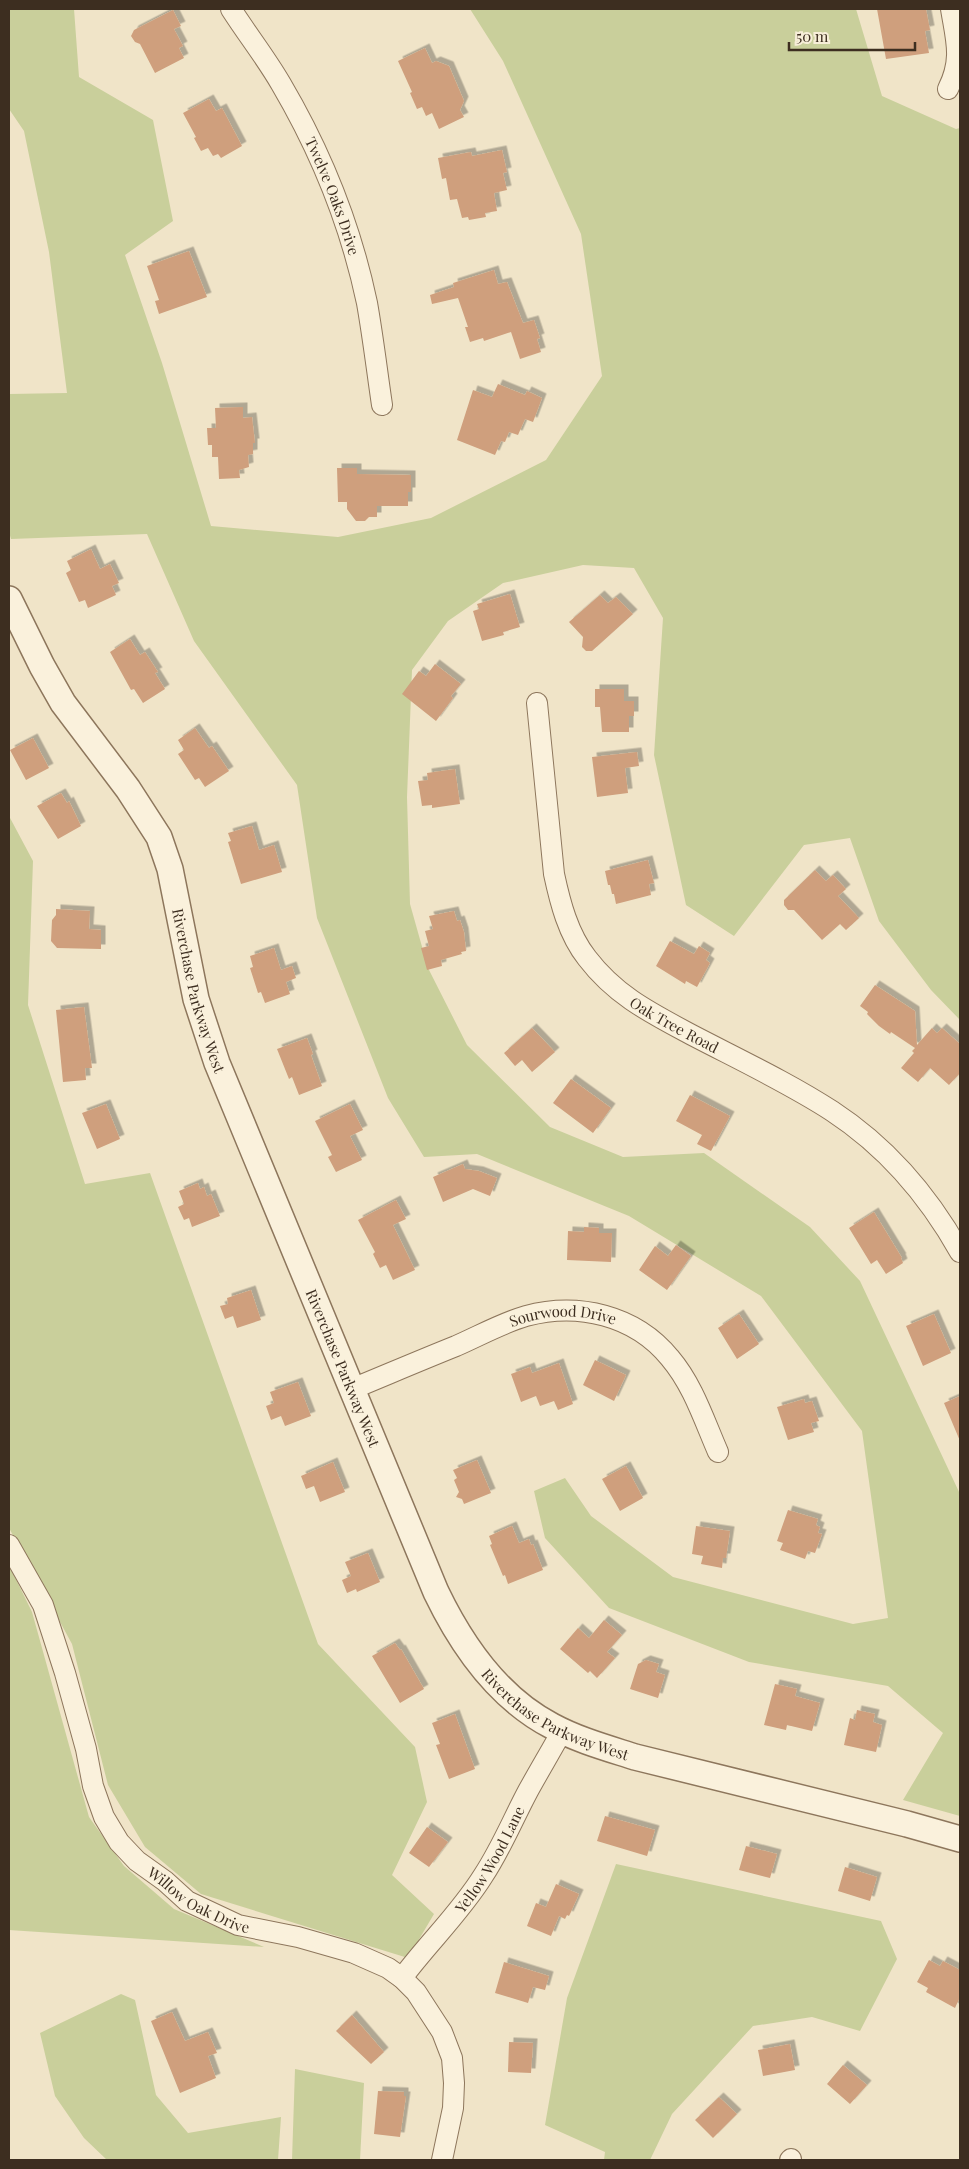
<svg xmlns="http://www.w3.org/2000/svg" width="969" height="2169" font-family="'Playfair Display',serif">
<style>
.green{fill:#c9cf9b}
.building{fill:#cf9f7d;filter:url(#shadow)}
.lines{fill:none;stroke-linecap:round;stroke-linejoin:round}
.minor-casing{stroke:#8d765c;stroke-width:22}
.tertiary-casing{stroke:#8d765c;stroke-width:28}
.minor{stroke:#faf1dc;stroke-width:20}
.tertiary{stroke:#faf1dc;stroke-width:25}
.labels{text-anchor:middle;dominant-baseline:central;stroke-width:4.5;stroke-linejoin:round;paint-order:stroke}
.street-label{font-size:15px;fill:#3d2e20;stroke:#f7eed8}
</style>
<defs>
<filter id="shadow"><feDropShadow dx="4.5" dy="-4.5" stdDeviation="0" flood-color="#0004"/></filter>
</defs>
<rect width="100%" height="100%" fill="#f0e4c8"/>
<path class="green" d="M9 9H74L79 77 153 120 173 221 125 255 162 363 211 526 338 537 431 518 546 460 602 376 581 234 503 61 470 9H856L882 96 956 129 960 128V1020L931 990 879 921 850 838 804 845 734 936 686 905 654 755 663 618 634 568 583 565 503 583 448 621 412 670 407 797 410 904 428 968 467 1045 550 1127 623 1157 704 1153 810 1227 860 1281 960 1494V1816L903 1800 943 1733 888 1686 749 1662 609 1608 545 1538 534 1491 565 1478 591 1516 673 1577 853 1624 888 1618 862 1431 761 1296 629 1216 477 1154 424 1157 388 1098 317 918 297 785 194 641 147 534 11 539 9 532V394L67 393 49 252 24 131 9 109Z
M9 816 33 861 28 1005 85 1184 150 1173 318 1644 415 1747 427 1802 392 1875 434 1914 408 1958 201 1894 145 1847 108 1785 72 1644 9 1528Z
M9 1565 32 1612 89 1817 124 1866 174 1909 264 1947 9 1930Z
M616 1864 881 1921 897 1959 860 2031 812 2017 753 2026 672 2114 650 2160H604L605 2152 545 2125 567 1998Z
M121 1994 135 2000 156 2095 188 2133 281 2117 278 2160H107L84 2138 55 2096 40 2033Z
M295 2069 364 2083 360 2160H292Z"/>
<path class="building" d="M877 9H926L930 30 925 31 929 53 886 59Z
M173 10 181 26 174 29 183 46 179 48 184 58 155 73 140 44 135 42 131 36 134 30Z
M425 48 432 63 436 61 449 66 464 101 460 110 464 117 439 129 432 113 426 116 422 107 417 109 410 93 412 92 398 61Z
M209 99 216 111 222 108 242 146 221 158 218 154 213 156 208 148 201 151 194 138 196 137 183 113Z
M502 150 507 172 503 173 507 190 494 193 497 211 485 213 486 217 469 220 468 217 462 218 457 199 450 200 446 178 442 179 438 158 471 152 472 156Z
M189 251 207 297 159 314 155 301 159 300 147 266Z
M494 270 498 284 507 282 523 323 534 320 540 338 537 339 541 352 520 359 511 332 484 341 483 338 470 342 465 327H468L458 298 432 304 430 295 454 287 453 283Z
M498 384 525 395 527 391 542 398 533 422 525 419 518 435 509 432 505 442 501 441 495 455 457 440 473 390 492 397Z
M243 407V418L252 417 255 443H253V454L248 455 249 467 239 470 240 478 219 479 218 457H212V445H208L207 428H216L215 408Z
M337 468H357V474L411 475V492H408V506H377V517H369L365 521H356L347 509V502H338Z
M91 549 100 569 110 564 119 583 112 586 116 595 88 608 85 600 79 602 66 573 71 570 67 561Z
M510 594 520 627 503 632 504 635 482 641 473 611 479 609 477 604Z
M600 595 608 603 616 597 633 614 592 651H586L582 647 583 637 569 622Z
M130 639 140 655 145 652 158 672 155 673 165 689 143 703 134 689 131 690 110 652Z
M435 664 461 684 451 696 453 698 436 721 402 694 419 671 426 676Z
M595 689H624V701H634V716H629V732H602L600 707H595Z
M195 728 209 748 212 746 229 771 205 787 199 778 195 780 178 754 184 750 178 740Z
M33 738 49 768 26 780 10 750Z
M637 752 639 766 625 768 628 793 597 797 592 757Z
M455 769 460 804 432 808V805L422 806 418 781 428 780 427 773Z
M61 793 67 803 69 801 81 826 58 839 37 806Z
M252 826 259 850 274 845 282 872 241 884 228 842 231 841 228 833Z
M648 860 654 883 649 884 651 895 616 904 614 894H612L610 885H608L605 871Z
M815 870 826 881 833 875 846 889 838 896 859 918 846 930 840 924 822 940 794 910H788L784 905V900Z
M56 909 90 911 89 929 101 930V949L57 948 51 941 52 920 56 915Z
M454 911 457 921 460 920 464 932 466 951 461 952 462 954 441 960 442 966 427 970 421 948 429 946 425 931 433 929 429 916Z
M670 941 694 954 699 946 710 953 706 960 710 963 697 987 686 981 685 984 656 966Z
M274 948 281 970 292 966 296 978 286 982 290 994 265 1003 261 992 258 993 250 968 253 967 250 956Z
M875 985 915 1011 917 1045 932 1028 937 1033 942 1028 960 1044V1073L949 1085 930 1068 918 1082 901 1068 914 1053 912 1051 915 1048 891 1032 890 1034 879 1026 867 1014 868 1012 860 1006Z
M84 1007 92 1068H85L86 1080 63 1082 56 1010Z
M532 1028 555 1052 532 1072 522 1060 515 1066 504 1053Z
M307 1038 313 1054 311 1055 322 1086 299 1095 292 1077 289 1079 277 1049Z
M571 1079 611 1108 593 1133 553 1103Z
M690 1095 730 1116 711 1151 697 1144 702 1135 676 1121Z
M106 1104 120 1139 97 1149 82 1113Z
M350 1104 363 1130 350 1136 362 1160 336 1172 328 1157 332 1155 315 1121Z
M463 1164 465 1169 479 1171 497 1178 490 1196 473 1189 443 1202 433 1177Z
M198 1183 200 1189 204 1187 207 1196 211 1194 220 1216 192 1227 189 1218 184 1220 178 1207 184 1204 179 1191Z
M396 1200 406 1219 393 1225 415 1270 393 1280 386 1265 380 1268 373 1254 375 1252 358 1220Z
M874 1212 902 1258H901L903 1263 886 1274 877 1260 871 1264 849 1228Z
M584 1227 599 1228V1233H612L611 1262 567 1260 568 1231 584 1232Z
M676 1245 691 1256 667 1290 639 1270 655 1246 668 1256Z
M251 1290 261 1320 237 1328 233 1316 225 1319 220 1306 228 1304 227 1298Z
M739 1314 759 1344 737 1359 718 1328Z
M934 1314 951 1353 923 1366 906 1326Z
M595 1360 626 1375 614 1401 583 1385Z
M559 1363 573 1404 558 1410 554 1401 540 1406 536 1396 521 1402 511 1374 530 1367 532 1373Z
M298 1382 311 1416 285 1426 281 1416 271 1420 266 1406 274 1403 270 1392Z
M960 1396V1441L944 1403Z
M804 1399 805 1403 812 1401 819 1421 811 1423 814 1432 788 1440 777 1407Z
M477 1460 491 1493 464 1504 462 1499 456 1497 459 1492 454 1480 457 1478 453 1470Z
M333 1462 345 1492 320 1502 314 1486 306 1489 301 1476Z
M626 1466 643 1498 620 1511 602 1479Z
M788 1510 818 1519 816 1525 820 1527 818 1533 822 1534 815 1553 808 1551 805 1559 780 1550 783 1543 777 1541Z
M512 1526 519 1543 529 1539 531 1545 533 1544 543 1570 508 1584 505 1575 503 1576 490 1545 492 1544 489 1536Z
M696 1526 730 1531 726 1558H723L722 1568 701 1564 703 1556 692 1554Z
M368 1553 380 1582 357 1592 356 1589 347 1593 342 1580 351 1576 345 1562Z
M604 1620 622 1635 607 1652 615 1658 597 1678 590 1671 588 1673 560 1649 578 1628 589 1638Z
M395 1643 400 1650 401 1649 424 1689 400 1703 372 1656Z
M646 1660 659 1664 656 1672 665 1675 658 1698 630 1689 638 1664Z
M775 1684 797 1689 795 1696 820 1703 812 1731 787 1725 786 1730 764 1725Z
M857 1710 875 1714 873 1722 882 1725 876 1752 844 1745 850 1718 855 1720Z
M455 1714 475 1769 449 1779 436 1745 440 1744 432 1723Z
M605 1816 655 1830 647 1856 597 1841Z
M427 1827 448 1842 429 1867 409 1853Z
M746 1846 777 1854 770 1878 739 1870Z
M845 1867 877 1877 870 1901 838 1891Z
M556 1884 579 1894 569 1916 567 1915 565 1919 559 1916 551 1936 527 1926 536 1903 546 1907Z
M929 1960 940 1966 943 1961 960 1970V1997L955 2008 926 1992 928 1988 917 1982Z
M504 1962 549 1976 545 1990 533 1987 528 2003 495 1993Z
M172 2012 185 2041 208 2032 217 2053 208 2056 216 2078 180 2093 151 2021Z
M352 2015 384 2052 371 2064 336 2031Z
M509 2042 533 2043 531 2073 508 2072Z
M790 2044 795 2070 763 2076 758 2050Z
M843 2065 867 2085 850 2104 827 2084Z
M378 2091 404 2092V2096H406L400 2137 374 2134Z
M719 2097 737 2114 713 2138 695 2120Z"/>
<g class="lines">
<g class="minor-casing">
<g id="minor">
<path id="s1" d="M231 9C247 34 266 58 281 84 321 152 351 227 367 303 373 337 377 371 382 405"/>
<path d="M948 89C963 59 956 40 951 9"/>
<path id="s2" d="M537 703 554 874C560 902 568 934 587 958 616 996 651 1013 692 1035 738 1059 789 1083 832 1111 887 1147 928 1195 960 1252"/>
<path id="s3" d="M352 1389C386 1375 421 1360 456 1346 479 1336 502 1323 526 1316 578 1302 635 1315 670 1358 693 1385 704 1420 718 1452"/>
<path id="s4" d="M9 1545 43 1605 65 1673 86 1749 93 1786 104 1817 119 1842 137 1861 165 1881 187 1901 238 1925 298 1937 354 1953 388 1968 402 1978 416 1992 442 2032 452 2058 454 2083 453 2108 442 2160"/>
<path id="s5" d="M402 1978C428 1943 460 1913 483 1876 501 1849 513 1819 528 1791 539 1771 551 1751 562 1731"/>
<path d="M790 2160 791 2159"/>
</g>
</g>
<g class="tertiary-casing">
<g id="tertiary">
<path id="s6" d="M9 599 42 666 63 703 128 789 159 837 170 869 196 999 217 1063 436 1592C462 1646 498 1698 552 1726 578 1740 607 1748 635 1757L907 1824 960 1839"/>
</g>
</g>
<use href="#minor" class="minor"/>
<use href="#tertiary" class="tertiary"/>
</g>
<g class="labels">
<g class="street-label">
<text stroke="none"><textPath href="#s1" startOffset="214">Twelve Oaks Drive</textPath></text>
<text stroke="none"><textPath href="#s6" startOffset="441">Riverchase Parkway West</textPath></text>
<text stroke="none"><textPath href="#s2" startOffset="374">Oak Tree Road</textPath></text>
<text stroke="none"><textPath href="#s3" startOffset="226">Sourwood Drive</textPath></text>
<text stroke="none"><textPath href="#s6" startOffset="846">Riverchase Parkway West</textPath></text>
<text stroke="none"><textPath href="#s6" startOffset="1266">Riverchase Parkway West</textPath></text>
<text stroke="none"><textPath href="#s5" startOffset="148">Yellow Wood Lane</textPath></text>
<text stroke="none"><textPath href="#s4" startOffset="419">Willow Oak Drive</textPath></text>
</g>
</g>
<rect width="969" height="2169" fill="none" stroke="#3d2e20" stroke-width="20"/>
<path d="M789 42v8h126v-8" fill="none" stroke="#3d2e20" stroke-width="2.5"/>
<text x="796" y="42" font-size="15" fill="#3d2e20" stroke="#f7eed8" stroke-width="4" paint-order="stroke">50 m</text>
</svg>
